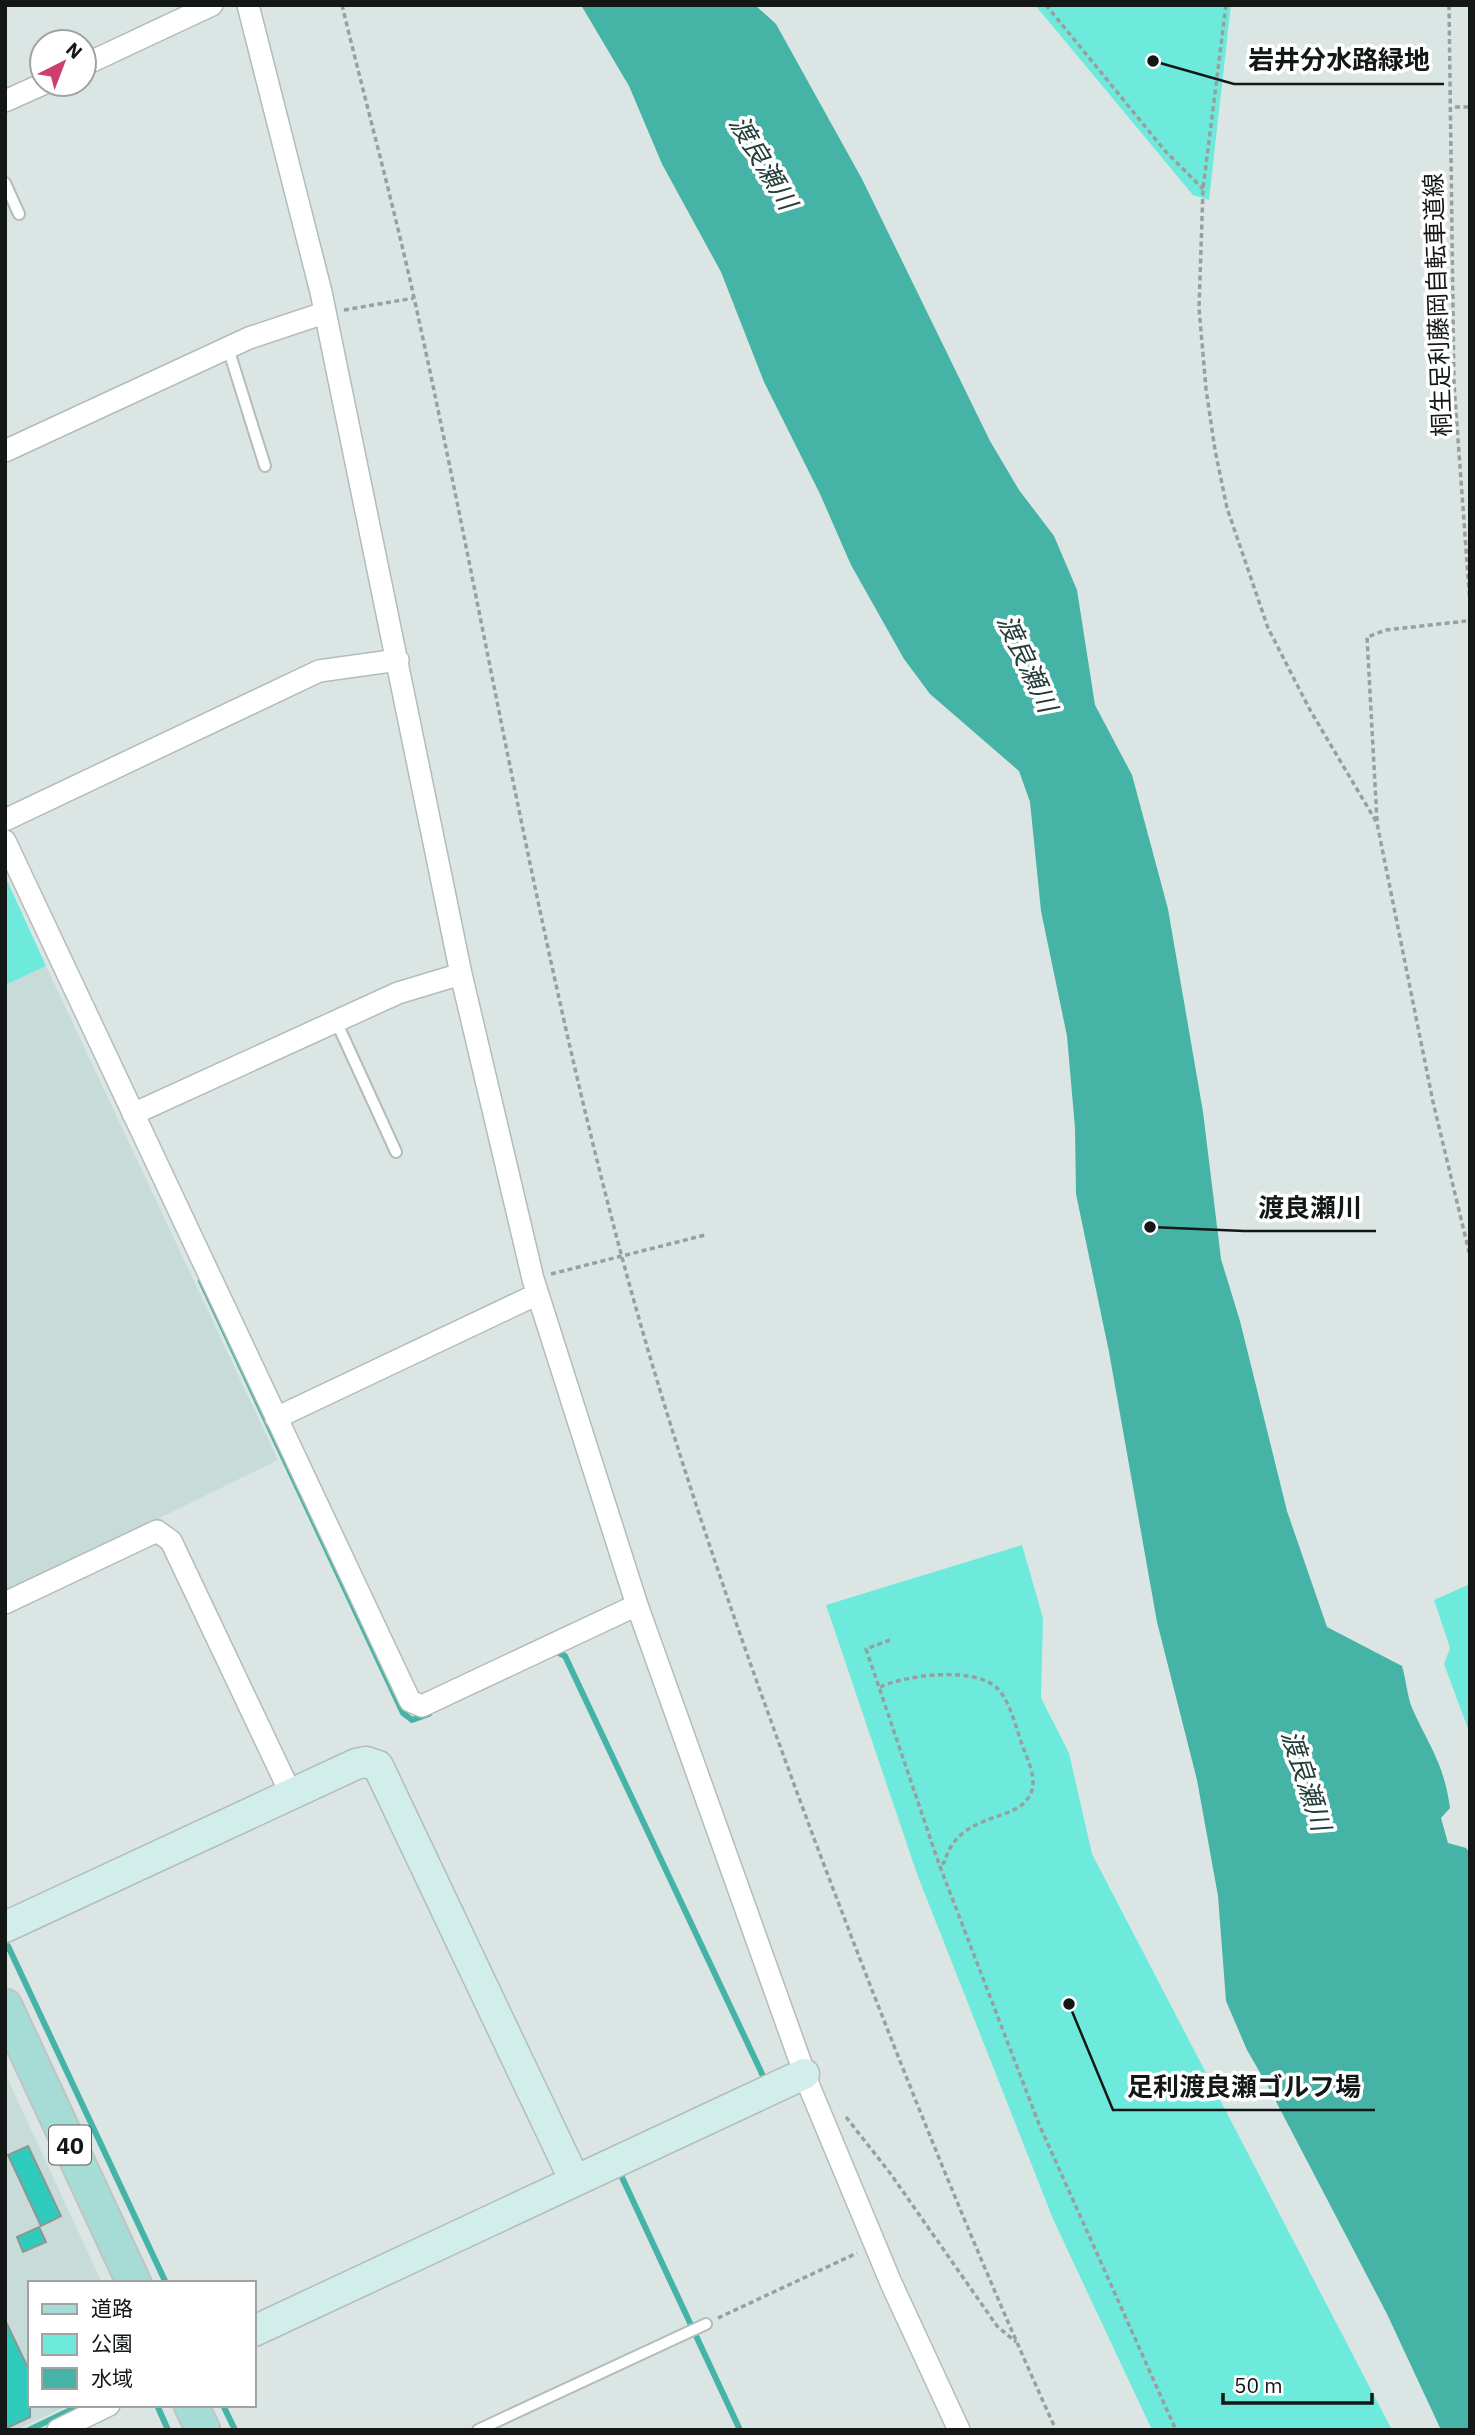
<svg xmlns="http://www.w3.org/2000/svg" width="1475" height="2435" font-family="'IBM Plex Sans','Noto Sans JP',sans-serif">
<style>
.built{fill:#c7dcd8}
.green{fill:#6eeadc}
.water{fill:#46b3a7}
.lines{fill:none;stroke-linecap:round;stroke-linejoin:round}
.stream{stroke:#46b3a7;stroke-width:6}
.building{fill:#2fccbd;stroke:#8c9795;stroke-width:2}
.lane-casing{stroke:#b2bdbb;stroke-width:14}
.street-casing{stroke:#b2bdbb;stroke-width:24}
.secondary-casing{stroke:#b2bdbb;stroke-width:33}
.primary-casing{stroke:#c2c3c2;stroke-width:37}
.path{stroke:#98a09f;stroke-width:3.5;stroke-dasharray:5 3.5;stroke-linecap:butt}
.lane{stroke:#fff;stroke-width:10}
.street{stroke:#fff;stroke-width:21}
.secondary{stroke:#d2eeea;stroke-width:30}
.primary{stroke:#a5dcd6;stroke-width:33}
.labels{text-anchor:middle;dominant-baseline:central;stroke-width:7;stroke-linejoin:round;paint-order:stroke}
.shield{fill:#fff;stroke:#5a5d5c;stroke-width:2}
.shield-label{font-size:23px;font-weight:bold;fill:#131716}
.street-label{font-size:24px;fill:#131716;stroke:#fff}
.water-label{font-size:26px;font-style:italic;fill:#243d39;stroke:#fff}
.leader{fill:none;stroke:#131716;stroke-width:2.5}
.callout-dot{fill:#131716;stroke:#fff;stroke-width:2.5}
.callout-label{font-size:26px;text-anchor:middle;font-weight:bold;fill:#131716;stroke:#fff;stroke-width:7;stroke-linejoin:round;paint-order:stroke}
</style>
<rect width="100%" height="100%" fill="#dbe6e4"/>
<path class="built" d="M46 966 278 1460 5 1594V985Z
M5 2073 102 2283H30V2405H69L16 2430H5Z"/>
<path class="green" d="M1035 5H1231L1209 200 1193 195Z
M5 876 46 966 5 985Z
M1022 1545 1043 1618 1041 1698 1069 1753 1092 1854 1392 2430H1152L1053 2219 917 1874 826 1605Z
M1470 1584V1734L1444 1664 1450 1648 1434 1600Z"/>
<path class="water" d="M581 5H755L776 24 862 179 990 441 1019 490 1054 536 1077 590 1095 705 1132 775 1168 909 1203 1112 1221 1259 1240 1321 1287 1511 1327 1627 1402 1666C1406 1679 1407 1695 1412 1708 1429 1746 1444 1763 1450 1808L1441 1818 1448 1843 1466 1848 1470 1853V2430H1441L1387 2314 1270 2090 1247 2050 1226 2001 1218 1896 1197 1780 1157 1622 1109 1352 1076 1194 1075 1128 1067 1036 1041 911 1030 802 1019 771 930 694 904 659 851 565 820 494 764 382 721 272 662 164 629 86Z"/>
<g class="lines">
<path class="stream" d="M201 1281 403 1713 412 1720 429 1714
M552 1654 557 1652 565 1656 764 2078
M8 1946 166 2283
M620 2173 740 2430
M157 2405 168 2430
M223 2405 235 2430
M29 2430 81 2405"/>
</g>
<path class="building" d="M28 2146 61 2216 41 2226 8 2155Z
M39 2227 46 2242 23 2252 17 2237Z
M5 2320 30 2372V2417L5 2429Z"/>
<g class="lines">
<g class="lane-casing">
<path id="lane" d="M5 183 19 214
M228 348 265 466
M336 1021 396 1152
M478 2430 706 2324"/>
</g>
<g class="street-casing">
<path id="street" d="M248 5 321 292 461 974 533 1279 637 1605 809 2086 891 2283 959 2430
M84 65 212 5
M5 101 43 84
M5 451 249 338 324 313
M5 820 319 671 398 660
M5 841 410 1701 422 1706 637 1605
M133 1114 398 993 461 974
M276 1418 527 1299 539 1297
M5 1603 157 1531 171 1541 291 1794
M58 2430 109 2405"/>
</g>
<g class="secondary-casing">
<path id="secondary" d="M5 1927 356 1764 366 1762 378 1766 574 2179
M254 2331 804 2074"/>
</g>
<g class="primary-casing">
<path id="primary" d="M5 2006 134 2283
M191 2405 203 2430"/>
</g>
<path class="path" d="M342 5C366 104 393 203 415 302 485 621 538 945 623 1261 676 1458 744 1650 815 1841 890 2040 968 2236 1056 2430
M1046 5 1166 152 1203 189
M1226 5 1203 189 1199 308 1206 389 1215 450 1227 508 1268 628 1310 710 1377 823 1433 1102 1470 1256
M1449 5 1454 384 1470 604
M1455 107H1470
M344 310 414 298
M1377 821 1367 637 1386 630 1466 621
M551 1274 705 1235
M890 1640 866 1649 939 1864 1039 2124 1176 2430
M880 1687C906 1675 974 1666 997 1688 1011 1702 1016 1729 1023 1747 1028 1761 1037 1778 1031 1793 1017 1825 959 1809 944 1863L939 1864
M846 2117 890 2173 997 2326 1016 2342
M718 2318 857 2253"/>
<use href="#lane" class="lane"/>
<use href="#street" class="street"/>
<use href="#secondary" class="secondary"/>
<use href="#primary" class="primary"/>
</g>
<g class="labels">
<rect class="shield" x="49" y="2125.5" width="42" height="39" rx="5"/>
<g class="shield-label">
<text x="70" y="2145">40</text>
</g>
<g class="street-label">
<text transform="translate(1437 305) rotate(-92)">桐生足利藤岡自転車道線</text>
</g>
<g class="water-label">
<text transform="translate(764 162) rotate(59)">渡良瀬川</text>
<text transform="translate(1028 663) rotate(65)">渡良瀬川</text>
<text transform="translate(1307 1780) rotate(72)">渡良瀬川</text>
</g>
</g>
<path class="leader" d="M1153 61L1234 84H1444M1150 1227L1244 1231H1376M1069 2004L1113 2110H1375"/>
<g class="callout-dot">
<circle cx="1153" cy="61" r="7"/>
<circle cx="1150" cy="1227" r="7"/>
<circle cx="1069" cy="2004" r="7"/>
</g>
<g class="callout-label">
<text x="1339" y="69">岩井分水路緑地</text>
<text x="1310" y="1217">渡良瀬川</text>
<text x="1244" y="2096">足利渡良瀬ゴルフ場</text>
</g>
<rect width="1475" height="2435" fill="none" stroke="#131716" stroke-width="14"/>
<rect x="28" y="2281" width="228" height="126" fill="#ffffff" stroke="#a1a2a2" stroke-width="2"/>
<rect x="42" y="2304" width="35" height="10" fill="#a5dcd6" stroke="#a1a2a2" stroke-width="2"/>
<text x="91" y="2316" font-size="21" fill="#131716">道路</text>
<rect x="42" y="2334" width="35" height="21" fill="#6eeadc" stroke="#a1a2a2" stroke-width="2"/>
<text x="91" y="2351" font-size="21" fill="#131716">公園</text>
<rect x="42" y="2368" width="35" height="21" fill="#46b3a7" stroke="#a1a2a2" stroke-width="2"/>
<text x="91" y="2386" font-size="21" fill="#131716">水域</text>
<g transform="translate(63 63) rotate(42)"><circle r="33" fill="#ffffff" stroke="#a1a2a2" stroke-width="2"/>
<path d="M0-5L12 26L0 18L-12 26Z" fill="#cd406e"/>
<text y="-10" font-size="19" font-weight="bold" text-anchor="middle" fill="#131716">N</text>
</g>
<path d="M1223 2393v10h149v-10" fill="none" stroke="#131716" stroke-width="3.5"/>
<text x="1234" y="2393" font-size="21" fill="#131716" stroke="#ffffff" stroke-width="5" paint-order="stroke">50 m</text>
</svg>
